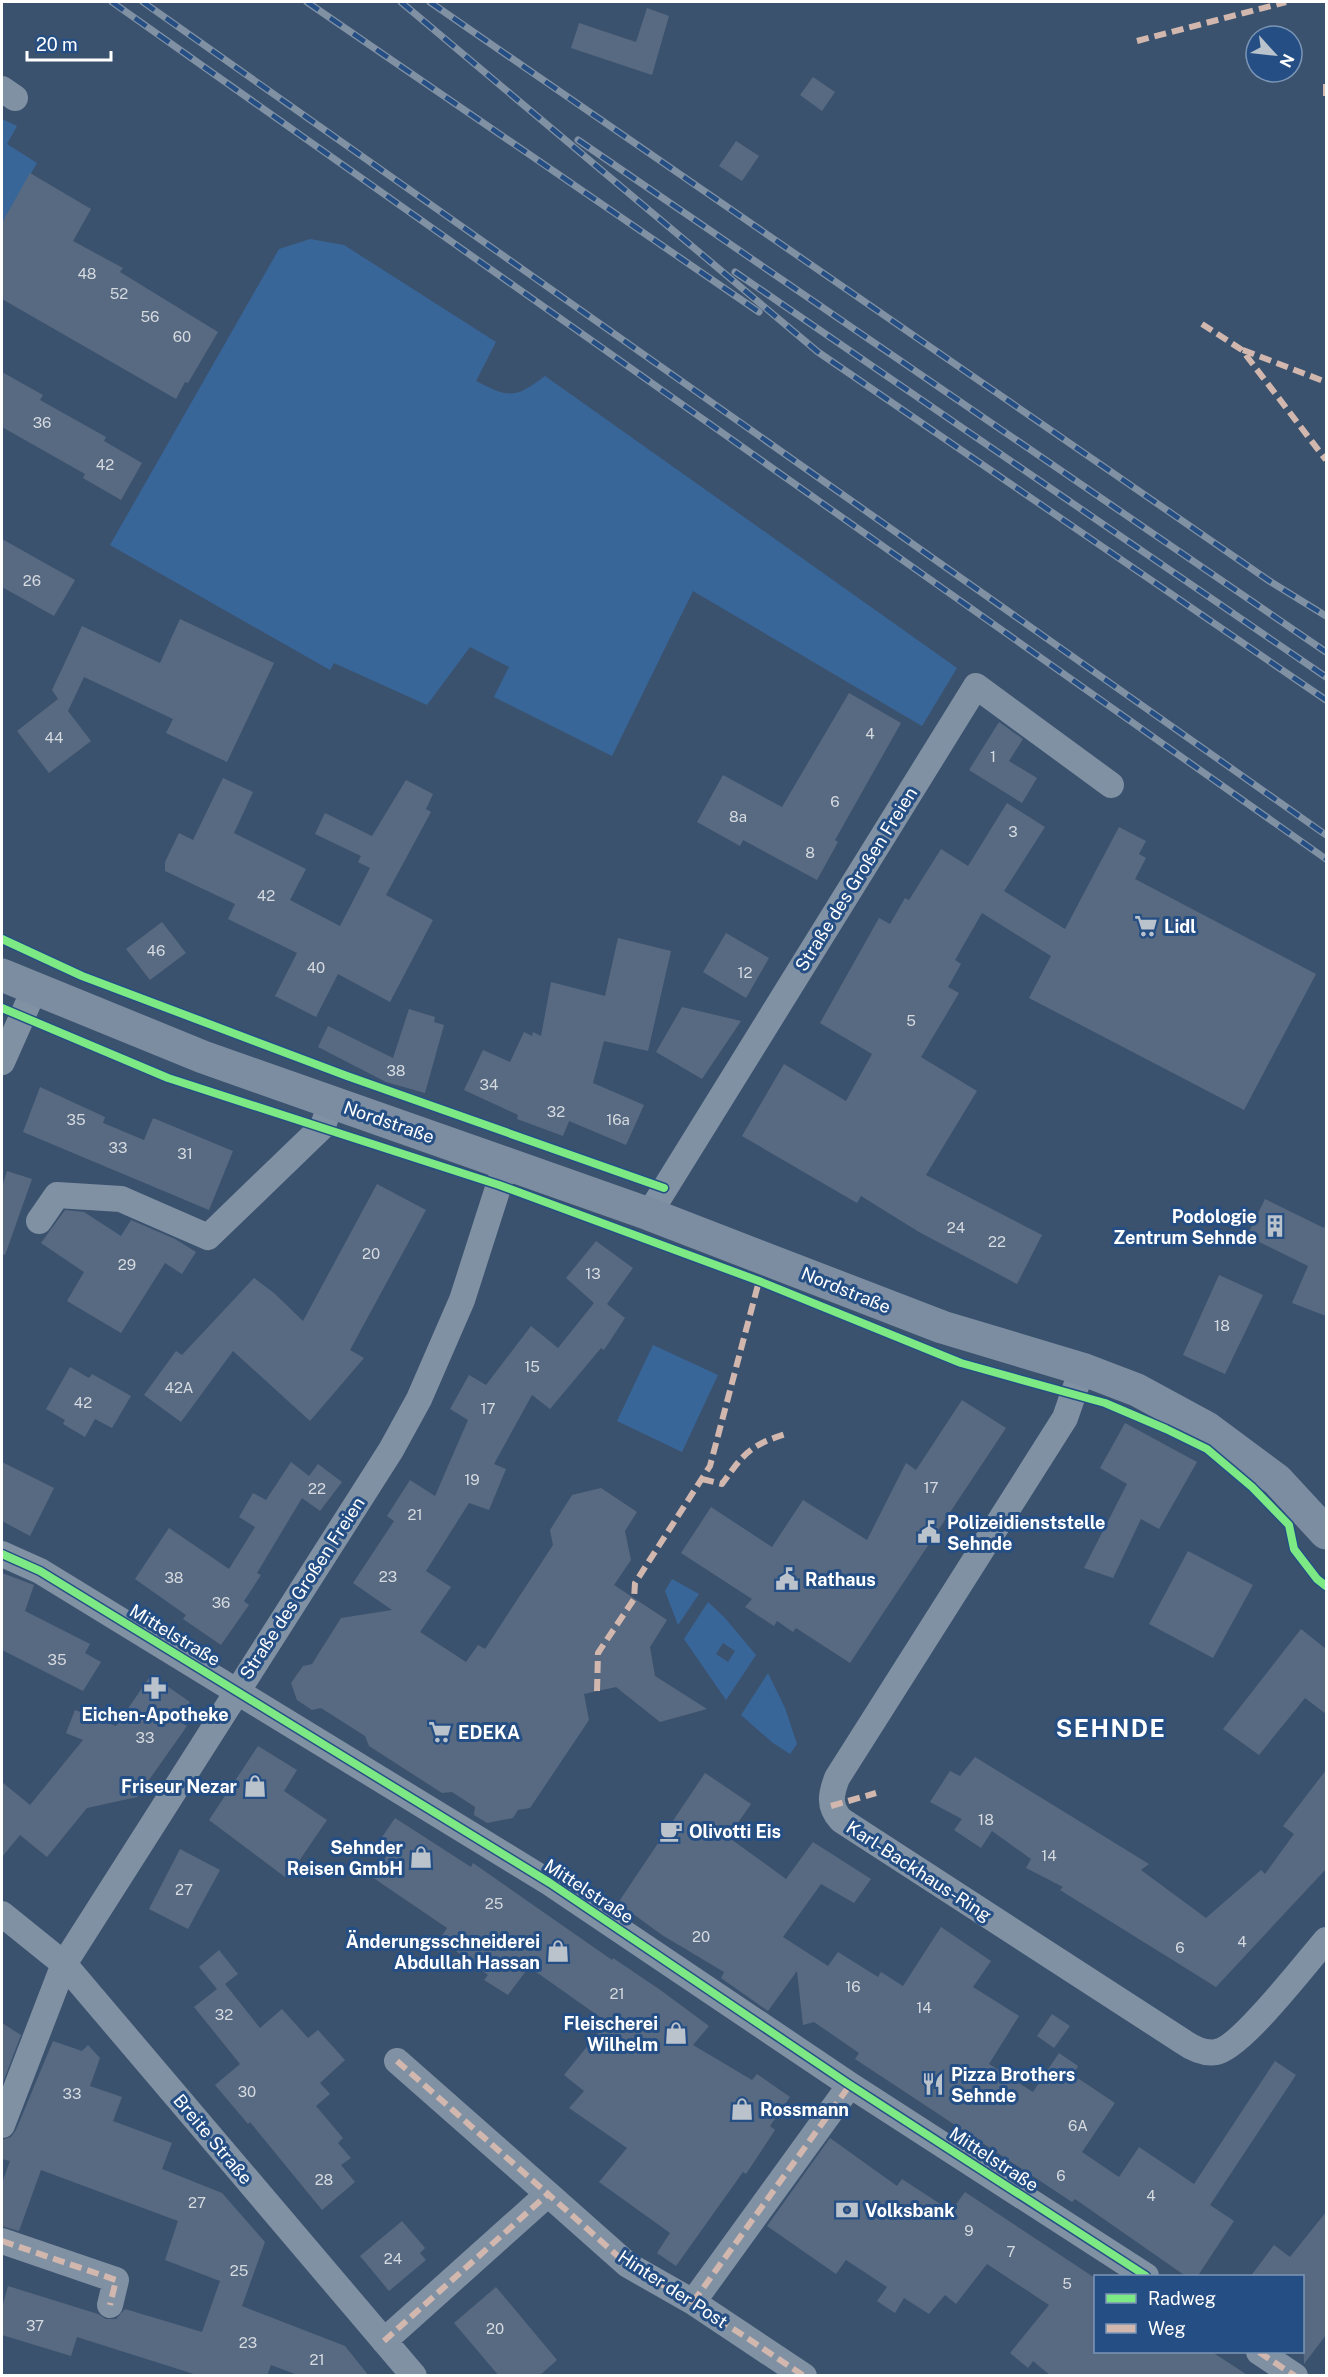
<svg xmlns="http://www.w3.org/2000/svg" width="1328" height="2377" font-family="'Public Sans',sans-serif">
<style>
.green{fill:#396699;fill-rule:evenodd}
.building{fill:#586a81}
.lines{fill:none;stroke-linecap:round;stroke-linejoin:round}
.minor{stroke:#8191a4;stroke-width:26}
.secondary{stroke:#7c8da1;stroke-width:33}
.rail-casing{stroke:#8191a4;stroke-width:7}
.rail{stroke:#254f84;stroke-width:4.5;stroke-dasharray:14;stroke-linecap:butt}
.quiet{stroke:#d1b7ad;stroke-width:6;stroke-dasharray:12 6;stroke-linecap:butt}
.cycleway-casing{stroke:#254f84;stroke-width:11}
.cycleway{stroke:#7ce984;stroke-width:8}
.labels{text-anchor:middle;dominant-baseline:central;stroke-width:6;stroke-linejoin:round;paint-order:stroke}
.number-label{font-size:15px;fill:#d5dae0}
.street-label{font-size:18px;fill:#fff;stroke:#254f84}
.poi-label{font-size:18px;font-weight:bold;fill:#fff;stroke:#254f84;text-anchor:start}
.district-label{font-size:24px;font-weight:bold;letter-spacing:1.5px;fill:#fff;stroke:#254f84}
</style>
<rect width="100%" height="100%" fill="#3b526e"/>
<path class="green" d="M2 119 17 126 7 144 37 163 2 224Z
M310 239 344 245 496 342 476 381C509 398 515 399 545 376L957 668 922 726 693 591 612 756 494 697 509 667 470 647 427 705 334 663 330 670 110 545 279 249Z
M653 1345 718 1375 682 1452 617 1421Z
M672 1579 699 1594 678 1625 665 1591Z
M708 1602 724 1617 756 1655 726 1700 684 1639ZM723 1643 735 1651 728 1662 716 1654Z
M768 1673 785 1708 797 1744 790 1754 773 1743 741 1715Z"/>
<path class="building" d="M647 8 669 16 652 75 571 48 579 23 636 42Z
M813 77 835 92 822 111 800 95Z
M736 141 759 156 742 181 719 166Z
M30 173 91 209 73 241 123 268 120 272 218 332 188 383 185 382 176 399 2 299V223Z
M2 372 43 395 40 400 106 437 104 441 142 463 121 500 83 478 85 474 2 427Z
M2 539 75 580 54 616 2 587Z
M180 619 274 663 227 762 166 733 173 719 84 677 68 711 91 741 49 773 17 731 58 699 52 690 82 626 160 663Z
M849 693 901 723 835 840 838 842 817 880 743 840 740 846 697 822 723 775 782 807Z
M999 722 1023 739 1009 761 1037 778 1022 803 969 770Z
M223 778 253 792 234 833 306 869 290 900 340 926 370 868 358 862 361 856 315 834 325 813 372 836 406 780 433 794 426 809 431 812 386 895 433 920 390 1002 338 974 316 1017 275 996 297 953 228 919 235 904 165 871V862L179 833 193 840Z
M1007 803 1045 827 1004 891 1065 929 1119 827 1146 841 1139 854 1146 858 1135 879 1316 974 1244 1110 1029 998 1051 956 982 913 955 960 961 964 948 987 959 993 921 1057 977 1091 926 1175 1042 1235 1017 1284 919 1232 861 1196 857 1203 742 1136 784 1064 846 1101 872 1054 820 1023 879 918 890 924 905 898 909 900 941 849 968 866Z
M162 922 186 953 150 980 126 949Z
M726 933 769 958 746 998 703 972Z
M618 938 671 951 648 1051 604 1041 593 1083 644 1105 626 1145 569 1121 563 1136 517 1119 518 1115 464 1090 483 1050 510 1062 524 1032 532 1036 533 1032 541 1036 551 982 605 996Z
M682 1007 741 1021 702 1079 656 1052Z
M409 1009 435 1017 434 1022 444 1025 425 1093 386 1082 318 1047 328 1026 393 1058Z
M40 1087 105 1117 103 1123 144 1140 153 1118 233 1151 209 1210 23 1132Z
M7 1171 32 1179 5 1255 2 1254V1187Z
M377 1184 426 1210 350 1350 364 1358 310 1421 233 1351 181 1422 144 1395 176 1351 182 1355 254 1278 274 1293 303 1321Z
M1265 1199 1324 1228 1326 1222V1316L1292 1303 1308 1266 1247 1236Z
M65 1210 84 1212 121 1236 131 1220 175 1239 196 1252 182 1274 165 1263 121 1333 67 1301 84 1272 41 1243Z
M596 1241 633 1268 607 1304 625 1318 604 1350 601 1348 550 1409 532 1395 494 1464 506 1469 489 1510 469 1503 426 1571 451 1587 420 1632 466 1662 478 1645 485 1649 553 1545 550 1530 572 1495 601 1488 637 1512 625 1531 631 1560 614 1585 667 1620 650 1647 655 1676 707 1709 660 1722 616 1687 584 1694 589 1720 530 1808 518 1810 513 1818 487 1823 474 1815 475 1807 452 1792 442 1793 369 1746 365 1736 321 1708 312 1710 297 1700 291 1683 303 1666 312 1664 341 1618 392 1610 353 1583 394 1521 387 1516 410 1480 435 1496 468 1420 450 1409 469 1375 486 1385 531 1326 558 1348 594 1303 566 1278Z
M1219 1275 1263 1295 1225 1374 1183 1355Z
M70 1367 89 1378 92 1374 131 1396 112 1428 95 1419 85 1437 63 1424 65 1420 46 1409Z
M962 1400 1006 1428 850 1663 796 1628 793 1632 777 1621 774 1626 745 1607 752 1599 681 1553 711 1507 772 1547 803 1500 867 1540 906 1463 916 1470Z
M1125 1423 1197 1462 1159 1529 1141 1519 1113 1578 1084 1568 1127 1484 1100 1468Z
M2 1462 54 1488 30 1536 2 1521Z
M291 1462 309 1476 318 1464 342 1482 320 1511 302 1498 257 1573 261 1575 244 1601 249 1605 221 1645 183 1619 186 1615 135 1579 169 1528 229 1569 255 1527 239 1517 253 1493 266 1500Z
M1188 1551 1253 1585 1213 1658 1149 1624Z
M2 1573 34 1585 25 1611 90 1644 85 1653 101 1662 83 1691 2 1650Z
M1301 1629 1326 1649V1714L1305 1698 1259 1755 1223 1729Z
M151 1675 190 1702 178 1721 187 1726 137 1797 87 1808 47 1857 20 1835 2 1857V1782L30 1805 83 1740 66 1733 75 1710 116 1726Z
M258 1746 297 1770 284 1791 327 1820 299 1861 285 1877 209 1820Z
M975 1757 1149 1864 1141 1870 1206 1918 1261 1870 1265 1874 1294 1834 1283 1826 1326 1770V1869L1216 1987 1060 1890 1063 1887 1026 1868 1031 1859 992 1831 981 1848 954 1830 962 1819 930 1802 950 1771 960 1776Z
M705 1773 751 1804 728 1837 786 1879 813 1842 871 1879 854 1903 821 1884 783 1937 828 1966 838 1952 878 1977 881 1972 903 1986 941 1927 991 1961 973 1987 1019 2016 989 2064 1033 2092 1059 2053 1078 2066 1073 2075 1115 2103 1082 2152 1119 2177 1139 2147 1194 2184 1275 2061 1296 2075 1210 2205 1234 2221 1197 2277H1187L1075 2199 1072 2202 855 2059 859 2053 814 2022 803 2025 797 1971 768 2011 721 1978 724 1972 662 1935 618 1903Z
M395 1818 471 1867 473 1863 612 1960 613 1958 659 1989 709 2026 693 2045 752 2080 757 2074 790 2097 770 2126 775 2130 746 2174 743 2172 676 2266 657 2253 670 2233 599 2182 627 2148 569 2108 584 2091 564 2075 607 2022 529 1967 508 1995 484 1980 488 1975 440 1939 447 1928 372 1877 388 1854 376 1846Z
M180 1849 220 1870 188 1929 149 1909Z
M219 1950 238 1974 225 1984 260 2028 282 2009 308 2038 318 2030 345 2060 320 2083 330 2094 316 2106 343 2138 338 2143 351 2158 341 2165 355 2182 322 2210 250 2122 248 2124 215 2085 240 2064 194 2007 217 1989 199 1967Z
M1052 2014 1070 2026 1054 2048 1037 2036Z
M2 2023 21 2035 2 2085Z
M53 2041 82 2051 88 2045 100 2058 90 2086 122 2097 113 2121 172 2143 162 2169 222 2193 265 2242 242 2306 345 2346 369 2376H300L271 2365 267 2376H200L77 2337 71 2356 2 2335V2308L8 2286 98 2314 106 2319H116L125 2309 202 2332 220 2281 165 2260 178 2221 41 2170 19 2231 2 2226V2183L10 2161 2 2159V2140L11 2137 16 2130Z
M830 2138 897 2186 902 2179 951 2211 965 2192 1095 2278V2352H1212L1249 2376H1051L1033 2361 1028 2368 1010 2353 1049 2305 987 2264 956 2304 945 2295 929 2314 904 2298 895 2313 877 2301 887 2287 846 2260 836 2274 767 2226Z
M1326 2212V2335L1304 2364 1302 2277H1250L1274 2245 1290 2257Z
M402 2221 425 2248 420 2253 426 2260 389 2291 360 2256Z
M496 2287 557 2360 539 2376H499L454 2323Z"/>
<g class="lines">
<path class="minor" d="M2 89 15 98
M2 1062 34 990
M649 1214 976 686 1111 785
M39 1221 57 1195 121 1199 208 1237 323 1126 331 1102
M1082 1369 1065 1418 837 1778C831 1794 828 1806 841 1820L1182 2041C1192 2048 1204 2054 1216 2052 1240 2049 1307 1962 1326 1940
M2 1554 40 1571 550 1883 850 2085 1146 2276
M2 1914 64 1964 414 2376
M397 2061 548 2194
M2 2125 64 1964 391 1450 419 1399 462 1300 506 1163
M2 2241 116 2280 110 2305
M693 2302 850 2085
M384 2341 548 2194 628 2265 693 2302 804 2376
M1259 2352 1295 2376"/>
<path class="secondary" d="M2 975 203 1057 649 1214 942 1327 1082 1369 1137 1390 1207 1428 1277 1480 1326 1533"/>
<g class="rail-casing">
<path id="rail" d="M112 2 1326 859
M143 2 1326 835
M307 2 759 312
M401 2 818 352 1326 700
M430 2 1271 582 1326 616
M578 140 1326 652
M735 272 1326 677"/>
</g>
<use href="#rail" class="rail"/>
<path class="quiet" d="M1137 41 1286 2
M1326 84V99
M1202 324 1242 350 1326 460
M1243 350 1326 382
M702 1479 722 1484C745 1452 750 1445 789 1433
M597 1691 598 1653 634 1599 635 1583 710 1466 759 1281
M831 1806 876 1793
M397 2061 548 2194
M2 2241 116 2280 110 2305
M693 2302 850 2085
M384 2341 548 2194 628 2265 693 2302 804 2376
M1259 2352 1295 2376"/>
<g class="cycleway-casing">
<path id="cycleway" d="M2 939 82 976 347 1076 664 1188
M2 1008 168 1078 499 1185 759 1281 961 1363 1105 1403 1166 1429 1207 1449 1252 1487 1289 1525 1294 1549 1317 1579 1326 1586
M2 1554 40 1571 550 1883 850 2085 1146 2276"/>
</g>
<use href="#cycleway" class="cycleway"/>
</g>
<defs>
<g id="supermarket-bare" transform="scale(1.8)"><path d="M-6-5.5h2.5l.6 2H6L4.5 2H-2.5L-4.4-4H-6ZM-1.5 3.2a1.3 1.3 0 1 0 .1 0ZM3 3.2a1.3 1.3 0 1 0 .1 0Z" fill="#bac2cc" stroke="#254f84" stroke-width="2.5" paint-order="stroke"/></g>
<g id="building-bare" transform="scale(1.8)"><path d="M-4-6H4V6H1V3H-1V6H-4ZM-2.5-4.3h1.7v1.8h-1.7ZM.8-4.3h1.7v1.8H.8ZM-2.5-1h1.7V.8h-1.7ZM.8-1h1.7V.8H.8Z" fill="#bac2cc" stroke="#254f84" stroke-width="2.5" paint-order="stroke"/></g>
<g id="civic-bare" transform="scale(1.8)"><path d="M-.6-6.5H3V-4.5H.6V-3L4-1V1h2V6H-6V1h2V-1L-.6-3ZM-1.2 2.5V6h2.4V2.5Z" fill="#bac2cc" stroke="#254f84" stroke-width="2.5" paint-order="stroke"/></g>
<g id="pharmacy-bare" transform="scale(1.8)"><path d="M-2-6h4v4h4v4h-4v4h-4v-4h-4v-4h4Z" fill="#bac2cc" stroke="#254f84" stroke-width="2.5" paint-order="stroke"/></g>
<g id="shop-bare" transform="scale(1.8)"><path d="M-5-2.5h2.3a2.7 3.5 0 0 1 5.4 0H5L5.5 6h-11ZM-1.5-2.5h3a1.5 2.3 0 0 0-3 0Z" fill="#bac2cc" stroke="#254f84" stroke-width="2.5" paint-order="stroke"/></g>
<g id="cafe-bare" transform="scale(1.8)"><path d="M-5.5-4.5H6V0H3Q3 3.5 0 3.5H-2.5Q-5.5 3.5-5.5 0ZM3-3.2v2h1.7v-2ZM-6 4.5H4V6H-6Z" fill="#bac2cc" stroke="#254f84" stroke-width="2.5" paint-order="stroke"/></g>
<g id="restaurant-bare" transform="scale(1.8)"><path d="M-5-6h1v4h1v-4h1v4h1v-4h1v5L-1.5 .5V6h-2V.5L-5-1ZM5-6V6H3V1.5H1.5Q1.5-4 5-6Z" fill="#bac2cc" stroke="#254f84" stroke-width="2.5" paint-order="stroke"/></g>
<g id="bank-bare" transform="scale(1.8)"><path d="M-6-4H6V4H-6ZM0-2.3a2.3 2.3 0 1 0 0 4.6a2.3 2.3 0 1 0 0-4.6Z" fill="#bac2cc" stroke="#254f84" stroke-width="2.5" paint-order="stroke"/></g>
</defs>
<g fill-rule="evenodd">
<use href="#supermarket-bare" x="1146" y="926"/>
<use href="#building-bare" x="1275" y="1226"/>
<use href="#civic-bare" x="929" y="1532"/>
<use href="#civic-bare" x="787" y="1579"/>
<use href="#pharmacy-bare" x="155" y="1688"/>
<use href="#supermarket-bare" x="440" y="1732"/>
<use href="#shop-bare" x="255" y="1786"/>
<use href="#cafe-bare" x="671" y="1831"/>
<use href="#shop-bare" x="421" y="1857"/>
<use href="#shop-bare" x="558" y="1951"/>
<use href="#shop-bare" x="676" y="2033"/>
<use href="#restaurant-bare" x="933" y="2084"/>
<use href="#shop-bare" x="742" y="2109"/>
<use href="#bank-bare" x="847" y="2210"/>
</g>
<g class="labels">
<g class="number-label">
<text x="87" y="273">48</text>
<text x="119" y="293">52</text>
<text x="150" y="316">56</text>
<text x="182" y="336">60</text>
<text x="42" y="422">36</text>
<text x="105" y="464">42</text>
<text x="32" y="580">26</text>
<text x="870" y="733">4</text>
<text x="54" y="737">44</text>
<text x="993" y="756">1</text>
<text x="835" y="801">6</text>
<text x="738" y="816">8a</text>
<text x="1013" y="831">3</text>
<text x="810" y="852">8</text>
<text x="266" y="895">42</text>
<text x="156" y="950">46</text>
<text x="316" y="967">40</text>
<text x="745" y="972">12</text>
<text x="911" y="1020">5</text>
<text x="396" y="1070">38</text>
<text x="489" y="1084">34</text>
<text x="556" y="1111">32</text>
<text x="76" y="1119">35</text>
<text x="618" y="1119">16a</text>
<text x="118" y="1147">33</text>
<text x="185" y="1153">31</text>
<text x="956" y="1227">24</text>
<text x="997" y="1241">22</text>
<text x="371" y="1253">20</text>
<text x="127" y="1264">29</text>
<text x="593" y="1273">13</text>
<text x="1222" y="1325">18</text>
<text x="532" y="1366">15</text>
<text x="179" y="1387">42A</text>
<text x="83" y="1402">42</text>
<text x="488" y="1408">17</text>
<text x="472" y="1479">19</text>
<text x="931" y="1487">17</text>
<text x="317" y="1488">22</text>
<text x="415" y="1514">21</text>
<text x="388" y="1576">23</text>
<text x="174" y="1577">38</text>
<text x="221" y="1602">36</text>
<text x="57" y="1659">35</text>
<text x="145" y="1737">33</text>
<text x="986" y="1819">18</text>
<text x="1049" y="1855">14</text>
<text x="184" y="1889">27</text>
<text x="494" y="1903">25</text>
<text x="701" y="1936">20</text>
<text x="1242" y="1941">4</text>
<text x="1180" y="1947">6</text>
<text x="853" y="1986">16</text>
<text x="617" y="1993">21</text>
<text x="924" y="2007">14</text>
<text x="224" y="2014">32</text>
<text x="247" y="2091">30</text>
<text x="72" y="2093">33</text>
<text x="1078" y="2125">6A</text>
<text x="1061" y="2175">6</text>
<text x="324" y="2179">28</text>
<text x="1151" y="2195">4</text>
<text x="197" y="2202">27</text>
<text x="969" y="2230">9</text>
<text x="1011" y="2251">7</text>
<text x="393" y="2258">24</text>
<text x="239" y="2270">25</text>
<text x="1067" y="2283">5</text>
<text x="35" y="2325">37</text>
<text x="495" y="2328">20</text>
<text x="248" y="2342">23</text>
<text x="317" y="2359">21</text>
</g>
<g class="street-label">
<text transform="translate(856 879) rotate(-58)">Straße des Großen Freien</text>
<text transform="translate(389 1122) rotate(19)">Nordstraße</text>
<text transform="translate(846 1290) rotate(22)">Nordstraße</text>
<text transform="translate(302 1588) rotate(-57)">Straße des Großen Freien</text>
<text transform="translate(175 1635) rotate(31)">Mittelstraße</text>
<text transform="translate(919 1871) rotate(33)">Karl-Backhaus-Ring</text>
<text transform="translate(589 1891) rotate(33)">Mittelstraße</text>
<text transform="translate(213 2139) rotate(50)">Breite Straße</text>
<text transform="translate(994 2159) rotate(33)">Mittelstraße</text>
<text transform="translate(673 2289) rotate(33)">Hinter der Post</text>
</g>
<g class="poi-label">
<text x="1164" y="926">Lidl</text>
<text x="1257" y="1216" text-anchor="end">Podologie<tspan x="1257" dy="21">Zentrum Sehnde</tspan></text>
<text x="947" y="1522">Polizeidienststelle<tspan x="947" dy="21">Sehnde</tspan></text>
<text x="805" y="1579">Rathaus</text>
<text x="155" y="1714" text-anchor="middle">Eichen-Apotheke</text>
<text x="458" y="1732">EDEKA</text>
<text x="237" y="1786" text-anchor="end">Friseur Nezar</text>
<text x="689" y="1831">Olivotti Eis</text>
<text x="403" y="1847" text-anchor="end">Sehnder<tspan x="403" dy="21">Reisen GmbH</tspan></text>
<text x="540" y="1941" text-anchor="end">Änderungsschneiderei<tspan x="540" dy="21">Abdullah Hassan</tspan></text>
<text x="658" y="2023" text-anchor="end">Fleischerei<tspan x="658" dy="21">Wilhelm</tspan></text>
<text x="951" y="2074">Pizza Brothers<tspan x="951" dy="21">Sehnde</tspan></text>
<text x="760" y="2109">Rossmann</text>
<text x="865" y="2210">Volksbank</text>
</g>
<g class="district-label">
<text x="1111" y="1728">SEHNDE</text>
</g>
</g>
<rect width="1328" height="2377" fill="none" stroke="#ffffff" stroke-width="6"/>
<rect x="1094" y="2275" width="210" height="78" fill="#254f84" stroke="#7c95b5" stroke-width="1.5"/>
<rect x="1106" y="2294" width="30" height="9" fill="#7ce984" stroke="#7c95b5" stroke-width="1.5"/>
<text x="1148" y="2305" font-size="18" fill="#ffffff">Radweg</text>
<rect x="1106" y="2324" width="30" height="9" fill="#d1b7ad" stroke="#7c95b5" stroke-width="1.5"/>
<text x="1148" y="2335" font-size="18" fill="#ffffff">Weg</text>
<g transform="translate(1274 54) rotate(117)"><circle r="28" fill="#254f84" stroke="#7c95b5" stroke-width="1.5"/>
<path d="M0-4.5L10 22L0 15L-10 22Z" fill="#bac2cc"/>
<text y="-9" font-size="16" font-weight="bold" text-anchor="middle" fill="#ffffff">N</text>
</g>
<path d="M27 51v9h84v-9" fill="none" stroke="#ffffff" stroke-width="3"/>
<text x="36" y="51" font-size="18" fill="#ffffff" stroke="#254f84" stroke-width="4.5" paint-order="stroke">20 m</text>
</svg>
